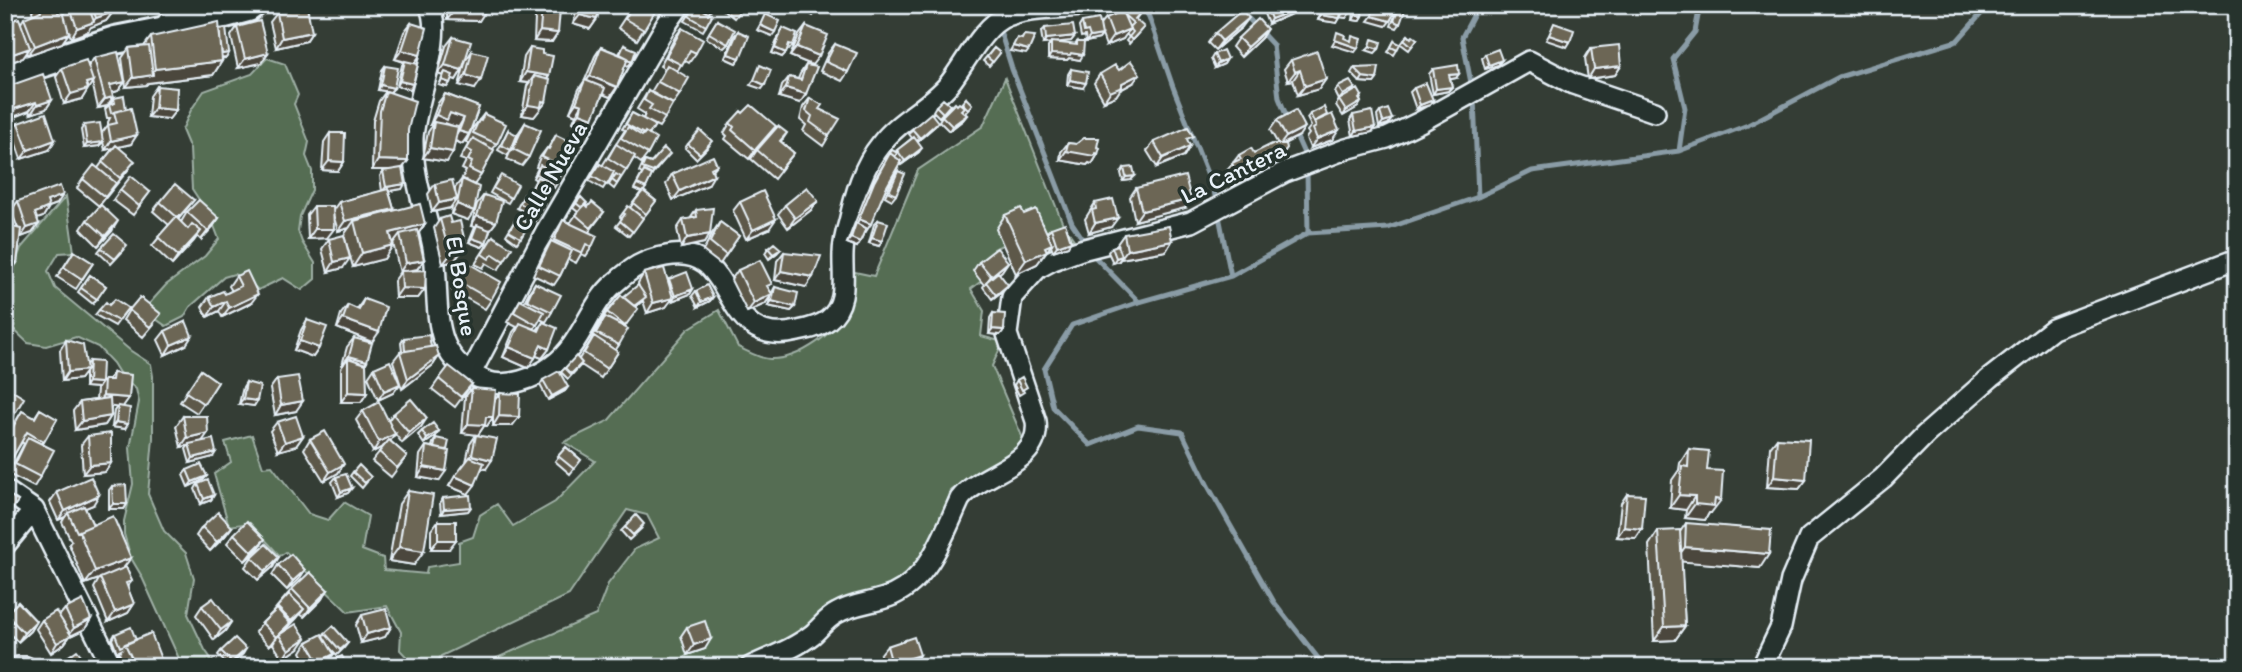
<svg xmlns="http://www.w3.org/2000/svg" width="2242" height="672" font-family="Itim,sans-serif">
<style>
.green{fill:#556d52;stroke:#9eafa5;stroke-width:2}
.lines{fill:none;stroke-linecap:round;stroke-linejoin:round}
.stream{stroke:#8a9ca6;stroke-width:5}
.street-casing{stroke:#e8f1f8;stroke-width:24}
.secondary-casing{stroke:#e8f1f8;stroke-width:32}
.street{stroke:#26332d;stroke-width:19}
.secondary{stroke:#26332d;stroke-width:26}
.wall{fill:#5d5849;stroke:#e8f1f8;stroke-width:2}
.shaded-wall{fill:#4c473c;stroke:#e8f1f8;stroke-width:2}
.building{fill:#6c6655;stroke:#e8f1f8;stroke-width:2}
.labels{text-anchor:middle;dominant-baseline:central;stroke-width:7;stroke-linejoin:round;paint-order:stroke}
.street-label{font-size:24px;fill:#e8f1f8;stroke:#26332d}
</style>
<rect width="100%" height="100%" fill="#343d35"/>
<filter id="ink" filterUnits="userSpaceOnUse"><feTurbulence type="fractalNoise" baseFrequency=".0143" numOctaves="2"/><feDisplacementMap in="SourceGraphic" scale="14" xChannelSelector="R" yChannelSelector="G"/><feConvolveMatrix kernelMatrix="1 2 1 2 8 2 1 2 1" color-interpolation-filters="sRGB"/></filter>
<g filter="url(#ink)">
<path class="green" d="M267 58 285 64 298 95 294 104 309 142 306 156 312 171V190L300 216 298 231 302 242 315 263V279L302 290 283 278 258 290 250 282 234 274 224 277 190 307 184 317 166 326 156 319 149 304 166 285 205 256 219 239 211 218 192 189 190 149 182 130 191 110 204 91 252 74Z
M1005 78 1063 224 1075 241 1043 253 1020 236 994 249 1001 266 971 289 984 311 981 336 1003 342 992 366 1027 448 996 474 951 490 923 577 841 611 732 667H483L492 660 596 615 608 584 635 549 659 538 647 515 627 510 569 595 441 656 434 667H416L400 650 401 632 387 606 348 612 286 552 280 556 250 523 229 526 214 474 231 462 225 442 252 435 263 467 272 466 309 514 328 520 344 502 368 516 362 550 383 558 384 570 426 574 427 567 459 562V542L473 537 480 515 497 504 513 526 555 502 595 461 564 442 608 421 688 329 719 310 738 347C747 351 760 359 770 359 798 360 840 332 848 304 851 295 850 281 850 271L874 276 918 170 983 126Z
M66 196 74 252 59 253 48 271 55 288 131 351 151 364 153 376V438L148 494 164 531 186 553 194 578 188 614 205 650 217 667H184L181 663 141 575 131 558 124 534V521L133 484 130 448 139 402 136 389 121 376 113 363 98 347 76 337 46 346 28 343 10 326 5 303V294L21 248Z"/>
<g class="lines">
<path class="stream" d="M992 5 1012 69 1072 223 1095 257 1139 302
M1142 5 1149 17 1173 87 1214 191 1231 276
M1228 5 1249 19 1273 45 1279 98 1289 122
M1472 88 1462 37 1479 5
M1474 98 1478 197
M1294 131 1307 160
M1679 151 1685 108 1673 59 1695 32 1700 5
M1307 170 1308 233
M1325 667 1274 602 1208 486 1182 432 1138 426 1090 445 1053 407 1044 369 1072 325 1139 302 1231 276 1308 233 1388 228 1478 197 1532 171 1679 151 1748 125 1839 77 1957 41 1989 5"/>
<g class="street-casing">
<path id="street" d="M429 5C445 37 415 101 413 138 412 176 426 211 433 247 442 301 424 357 486 381 507 389 536 378 553 365 582 344 589 305 615 283 632 268 643 260 666 256 741 241 715 351 798 331 808 329 819 327 828 320 849 304 842 276 843 254 843 243 846 232 849 222 855 194 863 166 881 144 899 120 930 107 949 84 965 64 983 25 1007 16 1034 6 1064 9 1091 5
M161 31 181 5
M470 375 546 231 666 25 680 5
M5 490 34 510 112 667
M5 545 34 510
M18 667H26
M750 667C771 657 794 649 813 634 821 627 827 618 837 613 854 603 875 603 893 595 930 578 944 533 960 499 981 471 1042 466 1036 421L1007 334 1012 297 1038 268 1053 260 1081 250 1191 222 1285 172 1346 149 1387 138 1420 122 1529 61 1573 84 1655 112
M1762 667 1781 627 1791 580 1809 538 1883 478 1925 435 1990 378 2053 329 2237 259"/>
</g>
<g class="secondary-casing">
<path id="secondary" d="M5 78 19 71 115 40 161 31 248 8 252 5"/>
</g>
<use href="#street" class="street"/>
<use href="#secondary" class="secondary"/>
</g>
<path class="wall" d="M36 5H110L113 12 106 21 91 27 87 32 71 38 69 32 62 43 28 55 27 52 23 58 5 64V23H21L24 18 33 15 32 11Z
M451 5H484L479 21 447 20V10Z
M537 5H548L552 42 534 41 535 18 539 13H536Z
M578 5H600L597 19 590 29 573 24Z
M633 5H659L637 40 618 28Z
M695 5 697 7 698 5H713L709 13 706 26 703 31 685 21Z
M717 5H744L734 18Z
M794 5H822L813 16 806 11 803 13Z
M1320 5H1342V7L1343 5H1351L1346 18 1340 17 1337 23 1318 20Z
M1145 6 1136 19 1140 31 1129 44 1126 41 1129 37 1126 34 1123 39 1106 46 1102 35 1099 39 1086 42 1085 36 1081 37 1079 27 1082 22 1100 25 1106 18 1123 14Z
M1266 7 1289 15 1268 24 1263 11Z
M1357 7 1362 16 1359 21 1353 20 1354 12Z
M1399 8 1400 24 1397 28 1391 26 1396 13Z
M277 13 312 32 306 41 276 48 270 22Z
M717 20 728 44 724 48 706 38Z
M411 23 420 55 414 63 413 84 410 89 397 86 402 65 404 62 395 59 404 32Z
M806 26 812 65 790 56 799 35Z
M237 27 261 63 238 68 231 36Z
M1242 27 1215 50 1208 43 1215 33Z
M682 28 696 53 689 63 684 60 677 71 680 94 673 104 651 92 665 69 660 66 675 37Z
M783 28 793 45 789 50 787 49 782 57 772 53 780 33Z
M1045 28 1075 36 1071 41 1053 42 1075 45 1077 42 1080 60 1069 58 1067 60 1048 59V47L1051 43 1043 44 1041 32Z
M219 29 229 53 226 58H222V61L213 75 148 83 146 85 126 87 122 58 129 48 144 46 151 37Z
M738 31 740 58 736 63 725 58 734 36Z
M1408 35 1411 38 1417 39 1409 50 1401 44Z
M453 37 462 70 456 80 452 78 447 87 439 85 443 76 438 74 446 46Z
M1238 38H1261L1241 57 1232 47Z
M1394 41 1397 50 1394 55 1388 52Z
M835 44 848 72 842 81 820 71 828 53Z
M624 45 632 62 628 66 625 65 610 97 603 94 587 128 573 122 576 115 570 112 579 89 585 80 595 56 601 47 619 54Z
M530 48 542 54 549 76 547 79 546 102 534 117 522 115 527 86 529 83 520 82 524 57Z
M994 48 1000 53 989 66 983 61Z
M1591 48 1621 66 1615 75 1588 79 1585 58Z
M472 51 475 89 459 85 466 60Z
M1214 54 1227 59 1224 64 1215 68 1211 59Z
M1485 54 1498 65 1485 69 1482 58Z
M94 58 125 82 118 91 112 93 113 97 107 106 98 108 92 82 82 99 64 104 56 77 62 68 88 67Z
M1291 60 1326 79 1319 89 1298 95 1293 80 1288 81 1284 69Z
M806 65 800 103 779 97 782 86 789 77 798 79 800 74Z
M385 66 394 88 390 92 408 130V161L402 169V189L389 191 394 209 392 212 425 224 418 234 424 260 417 269 408 271 425 289 418 298H395L394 281 400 273 393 243V245L384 259 353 267 344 235 349 228 338 231 333 214 327 238 308 239 307 215 314 206 333 210 339 202 382 191 380 176 383 171 387 170H372L373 121 379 101 386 91 378 90 382 70Z
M1354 68 1377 79 1374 83 1360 82 1351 73Z
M1071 69 1083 88 1067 85 1068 74Z
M1433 69 1456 78 1450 79 1452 87 1448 91 1433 94 1429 74Z
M1100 74 1133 83 1120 90 1116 96 1104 101 1094 83Z
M157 86 176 110 169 119 148 117 150 96Z
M6 87 52 100 46 109 31 114 29 111 14 117 15 120 8 129 5 131V88Z
M1338 87 1355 88 1351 93 1339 100 1335 92Z
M1414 88 1433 100 1430 105 1416 109 1410 92Z
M648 91 665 118 659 127 655 125 649 135 648 154 641 163 634 158 614 189 609 185 614 176 612 175 603 189 589 181 600 164 602 166 625 130 622 129 632 113 643 119 645 114 637 109Z
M445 94 479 107 469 134 462 144 455 141 447 162 423 158 428 132 432 126 430 125 438 103Z
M1362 96 1360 100 1361 102 1358 107 1343 116 1336 105 1339 100Z
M114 98 131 144 118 147 128 170 99 206 77 188 83 179 98 168 113 148 105 150 101 134 108 125V122L110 118H107L105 109 109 105 111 104Z
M810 98 819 109 829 136 823 146 803 131 806 125 800 120 803 107Z
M966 98 969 109 965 113 967 115 963 120 949 131 939 121 942 116 961 104Z
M950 105 939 117 933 111 936 106Z
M1380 112 1392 119 1388 124 1379 127 1377 116Z
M484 114 497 144 493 149 481 175 474 185 462 178 466 171 462 169 466 161 460 159 469 143 466 142 472 129Z
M1310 114 1332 140 1310 148 1306 138 1309 134 1307 131 1311 126 1307 118Z
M1353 115 1372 132 1353 136 1350 120Z
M1277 120 1299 136 1284 144 1273 167 1232 187 1225 173 1239 155 1254 153 1278 144 1270 130Z
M18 123 55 140 49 150 21 159 12 132Z
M525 123 529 157 522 166 507 159 519 132Z
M730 123 769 135 749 159 725 139 727 136 724 133Z
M84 125 99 146 84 148 81 130Z
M935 126 918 141 919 152 901 165 900 163 886 188 865 233H864L857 247 847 243 867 192 892 150 895 152 912 138 909 134 912 129Z
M508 130 511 150 507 155 498 150Z
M330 133 344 162 338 171 322 170 324 142Z
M787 133 781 142 794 153 774 179 751 159 757 150Z
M556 135 562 166 557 173V183L554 188 551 187 543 202 528 195 536 180 533 178 538 168 536 167 540 157 547 148H548Z
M1154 142 1190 146 1184 156 1157 167 1147 151Z
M1068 143 1097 147 1098 154 1092 164 1089 163 1087 165 1060 160 1061 152Z
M688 144 709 146 696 159 685 148Z
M666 158 652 175 644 191 656 201 629 236 616 226 622 219 620 217 623 213 630 208 641 192 634 189 642 174 639 172 642 165 645 161 651 163Z
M717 165 712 171 708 185 673 200 666 184 672 174Z
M1124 168 1131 180 1123 181 1121 173Z
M898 171 896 195 892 200 885 196 894 176Z
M462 179 468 220 451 214 452 205 450 208 432 212 428 194 435 184 455 191V188Z
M497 180 511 198 508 203 490 193Z
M1136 188 1185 208 1135 221 1130 197Z
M120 190 150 192 133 215 113 200Z
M484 195 496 222 490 230 486 243 482 247 469 242 475 227 471 226 477 204Z
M524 195 537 218 533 223 520 216 523 211 517 208Z
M581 197 588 207 604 212 589 232 592 247 586 256 581 254 576 263 568 259 560 276 554 285 533 275 545 250 563 220 570 223 578 212 573 208Z
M5 200 9 226 18 228 11 211 18 201 57 204 49 207 43 217 37 219 39 224 32 233 21 237 20 236 17 263 10 272 5 271Z
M194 200 178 220 181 222 187 212 219 218 201 240 197 236 172 265 152 246 169 225 153 211 160 202Z
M740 202 769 229 746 239 733 211Z
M1095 203 1111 227 1089 233 1085 219Z
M785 205 811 210 788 228 778 214Z
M696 210 704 243 681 248 677 229 683 220 690 219Z
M1024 214 1050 241 1047 232 1051 228 1068 246 1053 251 1051 245 1037 264 1016 274 996 229 1005 215Z
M517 217 529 224 517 243 506 235Z
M440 219 460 249 461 252 454 261 443 264 434 228Z
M87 220 112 231 98 246 81 229Z
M878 220 882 241 879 246 869 243 874 224Z
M720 222 739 236 720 264 703 251 713 232Z
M1124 234 1172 241 1166 251 1120 259 1119 261 1113 263 1108 252 1112 247 1118 245 1117 244Z
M493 236 504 261 498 270 486 263 483 268 475 264Z
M329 239 343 268 328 272 322 249Z
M101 248 124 250 111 264 98 252Z
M768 248 777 253 769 259 765 253Z
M74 251 93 263 76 289 57 277Z
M784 252 806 287 775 280 777 261Z
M979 262H1008L999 274 1008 285 1005 289 992 299 983 287 984 285 973 271Z
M468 263 491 300 485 309 452 290Z
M738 270 769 289 771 294 775 287 795 307 791 311 768 306 771 295 765 304 747 312 731 280Z
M644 273 668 281 669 279 693 289 690 294 672 301 671 299 666 307 647 313 643 301 635 307 625 327 619 345 615 351 618 352 601 378 581 365 568 379 561 372 565 368 579 359 590 342 598 326 607 312 623 297 639 287 638 283Z
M90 275 106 286 93 304 78 292Z
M236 276 251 303 222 317 219 311 207 317 202 307 209 297 225 294 232 291 229 286Z
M535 283 552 312 546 322 540 319 534 329 537 330 543 322 549 349 542 358 536 355 528 368 503 357 513 332 517 327 507 322 520 300 524 302 529 292Z
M696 291 713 297 710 301 698 307 692 296Z
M364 299 372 342 337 328 341 314 348 305 357 309Z
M109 305 128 308 115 326 95 315 99 310Z
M129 310 154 324 143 337 123 320Z
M993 313 1004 330 1000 335 989 334 990 318Z
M307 320 319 348 313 357 294 350 301 330Z
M165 331 186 345 165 355 158 340Z
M354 338 367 361 365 364 367 393 361 402H341V368L343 365H342L347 347Z
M404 338 431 347 439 356 433 365 402 389 393 361 400 352 402 351 401 343Z
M66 340 86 365 89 361 101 383 98 388 85 387V372L80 379 62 381 60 350Z
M374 368 400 384 393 393 378 400 368 377Z
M201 370 218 382 197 413 180 402Z
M113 373 123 407 125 429 112 427 114 411 117 407 111 406V416L105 425 75 430 73 411 80 402 96 400 97 389 104 380H108Z
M277 379 296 411 275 415 270 389Z
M439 379 472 384 455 407 432 389Z
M543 380 568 387 565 391 548 400 540 385Z
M1017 380 1024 392 1019 395 1014 385Z
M246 382 257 401 254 406 239 404 243 387Z
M472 388 495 400 500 393 519 417 512 426H493V417L487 426H484L478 435 462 433 465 397Z
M40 409 57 419 42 444 40 477 34 487 8 474 24 444 22 442 6 467 5 466V439L22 411 34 418Z
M363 411 388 421 393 414 421 427 402 443 395 434 390 441 407 456 391 477 372 461 384 446 373 452 356 420Z
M183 416 202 441 213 457 190 463 186 449 189 445 181 447 176 426Z
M277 422 303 436 296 446 278 451 270 431Z
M422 431H439L436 436 424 444 418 435Z
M476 435 486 469 482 468 468 494 449 486 466 462 470 444Z
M88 436 111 463 105 472 83 474 81 445Z
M436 438 447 450 439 481 418 477 420 455 426 446 432 447 433 443Z
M1777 438 1806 480 1799 489 1767 487 1770 447Z
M310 439 338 473 324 481 304 449Z
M566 447 581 460 570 474 555 461Z
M1689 449 1707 470 1711 513H1709L1705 520 1685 518 1686 510 1670 508 1672 480 1679 470 1680 463Z
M187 470 207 476 203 480 188 487 183 475Z
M353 472 367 482 362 488 350 476Z
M336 477 352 488 348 493 338 497 332 482Z
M198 484 214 495 211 500 201 504 195 489Z
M112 486 127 504 124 509H109V490Z
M408 491 414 565 389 561 399 504Z
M5 492 18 501 5 518Z
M57 492 93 505 85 508 93 525 132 581 127 587 134 604 128 613 108 622 94 588 99 579 85 584 69 544 72 540 71 541 62 522 65 517 58 520 50 502Z
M1627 494 1636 538 1617 537 1621 503Z
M443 498 471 507 468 511 441 514 440 503Z
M438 521 449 549H431V530Z
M1686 523 1760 568 1681 561 1685 626 1675 640 1654 641 1649 545 1658 531 1680 532Z
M202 527H232L225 536 210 551 196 536Z
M625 527 641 529 629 540 621 531Z
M234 534 259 548 245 561 227 543Z
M252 557 273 567 258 580 245 567Z
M278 565 305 570 299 579 287 590 272 575Z
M292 589 328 590 321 600 304 617 300 614 284 631 299 648 283 659 273 644 275 641 269 646 255 632 262 623 272 613Z
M18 602 36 621 30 631 18 642 5 629V615Z
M202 606 231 622 225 631 214 640 196 615Z
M65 609 91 619 85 629 70 636 64 644 51 653 36 629 42 620 59 616Z
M362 615 391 627 385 637 361 643 356 625Z
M687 627 705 649 687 655 681 636Z
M325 633 348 643 344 648 337 655 330 648 328 663 347 667H324L325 665 321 667H309L301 652 307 642 323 636Z
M115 634 136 640 164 667H125L119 653 121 650 117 652 112 639Z
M887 646 914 664 905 667H884L880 655Z
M246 649 243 654 229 667 218 655 221 651Z"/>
<path class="shaded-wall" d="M69 5 62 15 55 17 61 8Z
M454 11 485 12 479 21 447 20Z
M1292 11 1289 15 1268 24 1271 19Z
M113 12 106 21 91 27 87 32 71 38 77 28 92 23 96 18Z
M1344 12 1350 13 1346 18 1340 17Z
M580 15 597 19 590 29 573 24Z
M1321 15 1340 18 1337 23 1318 20Z
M1356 15 1362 16 1359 21 1353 20Z
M1372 16 1390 21 1386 26 1368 21Z
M1249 18 1242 27 1215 50 1222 41Z
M760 25 775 32 772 36 757 30Z
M1130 29 1123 39 1106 46 1113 36Z
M1267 29 1261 38 1241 57 1247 47Z
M540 31 558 33 552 42 534 41Z
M312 32 306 41 276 48 282 38Z
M69 33 62 43 28 55 35 46Z
M1102 35 1099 39 1086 42 1090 37Z
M1549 35 1570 42 1567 47 1546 40Z
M1075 36 1071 41 1043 44 1046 39Z
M1335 40 1358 48 1355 52 1332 45Z
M1013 46 1029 50 1026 54 1010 51Z
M1370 46 1379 49 1375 53 1366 50Z
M797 47 819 56 812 65 790 56Z
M30 48 23 58 5 64V59L7 56Z
M775 48 786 53 782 57 772 53Z
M402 50 420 55 414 64 395 59Z
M229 53 226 58 214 59 218 54Z
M268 53 261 63 238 68 245 59Z
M1071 53 1083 55 1080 60 1069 58 1067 60 1048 59 1051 54Z
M728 54 740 58 736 63 725 58Z
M619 56 632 62 628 66 616 61Z
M1227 59 1224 64 1215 68 1218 63Z
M1502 60 1498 65 1485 69 1489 65Z
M222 61 213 75 148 83 146 85 126 87 133 78 151 75 155 69Z
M445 65 462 70 456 80 444 76 445 72 443 76 438 74Z
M1621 66 1615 75 1588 79 1594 69Z
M1300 70 1293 80 1288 81 1295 72Z
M526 72 549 76 542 86 534 76 529 83 520 82Z
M1140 74 1133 83 1120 90 1116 96 1104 101 1110 92 1122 83Z
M1459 74 1456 78 1446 80 1449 75Z
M466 75 481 80 475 89 459 85Z
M590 76 617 87 610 97 583 86Z
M1363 77 1377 79 1374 83 1360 82Z
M1326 79 1319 89 1298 95 1305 86Z
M442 80 450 83 447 87 439 85Z
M754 80 765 85 762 89 750 85Z
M1070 80 1086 83 1083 88 1067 85Z
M93 81 82 99 64 104 71 94 86 83Z
M400 81 413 84 410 89 397 86Z
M125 82 118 91 104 95 110 85Z
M381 85 394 88 390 92 378 90Z
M1452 87 1448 91 1433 94 1436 89Z
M786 88 806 94 800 103 779 97Z
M1355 88 1351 93 1339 100 1343 95Z
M113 97 107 106 98 108 105 99Z
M52 100 46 109 31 114 37 105Z
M1433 100 1430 105 1416 109 1420 105Z
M542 101 546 102 534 117 522 115 528 105Z
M36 102 29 111 8 119 14 109Z
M1361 102 1358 107 1343 116 1346 111Z
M576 103 582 105 576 115 570 112Z
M155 108 176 110 169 119 148 117Z
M450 113 464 118 458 128 445 123 441 129 434 122 432 126 430 125 436 115Z
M580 113 593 118 587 128 573 122Z
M967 115 963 120 949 131 952 126Z
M1392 119 1388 124 1379 127 1383 122Z
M15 120 8 129 5 131V124Z
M938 122 935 126 916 142 920 138Z
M776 126 769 135 749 159 755 150Z
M1305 127 1299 136 1279 146 1286 137Z
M1375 127 1372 132 1353 136 1356 131Z
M1339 130 1332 140 1310 148 1317 139Z
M459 131 469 134 462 144 453 140Z
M137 135 131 144 105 150 111 141Z
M55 140 49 150 21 159 28 150Z
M103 142 99 146 84 148 87 144Z
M1190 146 1184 156 1157 167 1163 158Z
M430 148 453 152 447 162 423 158Z
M922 148 919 152 901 165 905 161Z
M1287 148 1273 167 1232 187 1239 178Z
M1066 151 1096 153 1098 154 1092 164 1089 163 1087 165 1060 160Z
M378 160 408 161 401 170H372Z
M329 161 344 162 338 171 322 170Z
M714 175 708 185 673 200 680 191Z
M1135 176 1131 180 1123 181 1126 177Z
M405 184 402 189 382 192 386 187Z
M63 195 57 204 40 210 47 201Z
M457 199 450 208 432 212 439 203Z
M1191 199 1185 208 1135 221 1142 211Z
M818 201 811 210 788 228 795 218Z
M457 204 474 211 468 220 451 214Z
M49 207 43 217 28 222 35 213Z
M394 209 387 218 354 221 349 228 338 231 345 221Z
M477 216 496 222 489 231 471 226Z
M219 218 213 227 201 240 208 231Z
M1118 218 1111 227 1089 233 1095 223Z
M776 219 769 229 746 239 753 230Z
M859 219 871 224 865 233 854 229Z
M118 221 112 231 98 246 105 236Z
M39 224 32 233 21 237 27 228Z
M425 224 415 238 400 234 393 243 390 233Z
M315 229H334L327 238 308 239Z
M201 231 194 241 172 265 178 256Z
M710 234 704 243 681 248 687 238Z
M472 238 486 243 482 247 469 242Z
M851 238 860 242 857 247 847 243Z
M872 238 882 241 879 246 869 243Z
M1071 241 1068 246 1053 251 1057 246Z
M1172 241 1166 251 1120 259 1127 250Z
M1052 244 1037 264 1016 274 1026 260 1045 247Z
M393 245 384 259 353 267 362 253Z
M781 249 777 253 769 259 773 254Z
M461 252 454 261 443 264 450 255Z
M1122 256 1119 261 1113 263 1116 258Z
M350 258 343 268 328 272 334 262Z
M424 260 417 269 399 273 406 263Z
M5 261 17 263 10 272 5 271Z
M1008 262 1002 271 987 283H986L991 276Z
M781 271 813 277 806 287 775 280Z
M1008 285 1005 289 992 299 996 295Z
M402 288 425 289 418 298H395Z
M693 289 690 294 672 301 675 296Z
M258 294 251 303 222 317 229 308Z
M772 294 765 304 747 312 754 303Z
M713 297 710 301 698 307 701 302Z
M673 298 666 307 647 313 653 303Z
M226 301 219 311 207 317 214 307Z
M772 301 795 307 791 311 768 306Z
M343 319 379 332 372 342 337 328Z
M992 329 1004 330 1000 335 989 334Z
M192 336 186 345 165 355 171 345Z
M300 341 319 348 313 357 294 350Z
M541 345 549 349 542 358 534 355Z
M509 347 535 358 528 368 503 357Z
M349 356 367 361 360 371 348 358 343 365H342Z
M439 356 433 365 402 389 408 379Z
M87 370 80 379 62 381 68 372Z
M88 382 101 383 98 388 85 387Z
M400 384 393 393 378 400 384 391Z
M568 387 565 391 548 400 552 396Z
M348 392 367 393 361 402H341Z
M103 396 129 398 122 408 96 405Z
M243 399 257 401 254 406 239 404Z
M303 401 296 411 275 415 281 405Z
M111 416 105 425 75 430 82 421Z
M499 416 519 417 512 426H493Z
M486 417H493L487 426H484L478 435 462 433 468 424Z
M427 418 421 427 402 443 409 433Z
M116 422 128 424 125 429 112 427Z
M439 431 436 436 424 444 427 439Z
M208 433 201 443 181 447 187 438Z
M395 434 389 443 373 452 379 442Z
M303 436 296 446 278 451 285 442Z
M216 452 213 457 190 463 193 458Z
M472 455 492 460 486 469 465 465Z
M111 463 105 472 83 474 90 465Z
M344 464 338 473 324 481 330 472Z
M424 467 446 471 439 481 418 477Z
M207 476 203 480 188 487 192 482Z
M455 476 475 485 468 494 449 486Z
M1774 477 1806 480 1799 489 1767 487Z
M352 488 348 493 338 497 341 492Z
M99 495 93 505 69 515 68 513 65 517 58 520 65 511Z
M214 495 211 500 201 504 204 499Z
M1679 495 1695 496 1686 510 1670 508Z
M1715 499 1721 500 1711 513H1709L1705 520 1685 518 1695 504Z
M113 504H127L124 509H109Z
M471 507 468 511 441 514 444 509Z
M232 527 225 536 210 551 217 542Z
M1624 527 1642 529 1636 538 1617 537Z
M265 539 259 548 245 561 252 552Z
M438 540H456L449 549H431Z
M399 547 424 551 414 565 389 561Z
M1685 547 1769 554 1760 568 1675 561Z
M279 557 273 567 258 580 265 571Z
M131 558 121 571 85 584 95 571Z
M305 570 299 579 287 590 293 581Z
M328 590 321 600 304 617 310 608Z
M134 604 128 613 108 622 115 612Z
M304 609 297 618 280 636 279 635 269 646 276 637Z
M91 619 85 629 70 636 64 644 51 653 57 643 67 637 74 628Z
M36 621 30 631 18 642 24 633Z
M231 622 225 631 214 640 221 630Z
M1685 626 1675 640 1654 641 1664 627Z
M391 627 385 637 361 643 367 634Z
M306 638 299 648 283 659 289 650Z
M711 639 705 649 687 655 694 645Z
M334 654 327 663 321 667H316L319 662Z
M920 655 914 664 905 667H890L892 664Z"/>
<path class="building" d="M39 5H56L58 12 63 11 69 33 35 46 24 18 41 11Z
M60 5H88L94 22 77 28 69 5 61 8Z
M92 5H110L113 12 96 18Z
M454 5H484L485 12 454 11Z
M540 5H548V8H540Z
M582 5H600L597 19 580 15Z
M633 5H659L644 30 625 19Z
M695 5 712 15 706 26 689 16Z
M703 5H713L711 10Z
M1131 5H1145L1146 6 1135 19 1144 27 1132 40 1129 37 1133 32 1129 27 1133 23 1123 14Z
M1269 5H1290L1292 11 1271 19 1266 7Z
M1323 5H1342L1340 18 1321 15Z
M1345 5H1351L1350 13 1344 12Z
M1383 5 1386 6 1387 5 1398 6 1390 21 1372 16 1373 11 1376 12Z
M307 7 312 32 282 38 277 13Z
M1357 7 1363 8 1362 16 1356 15Z
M542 8 560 10 558 33 540 31Z
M1399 8 1405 10 1400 24 1394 21Z
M1242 10 1249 18 1222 41 1215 33Z
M1122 11 1130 29 1113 36 1106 18Z
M765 14 780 21 775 32 760 25Z
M19 18 30 48 7 56 9 52 5 45V23Z
M1099 19 1102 35 1090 37 1088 31 1084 32 1082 22Z
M1258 19 1267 29 1247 47 1238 38Z
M717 20 735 30 728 44 709 33Z
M260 21 268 53 245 59 237 27Z
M219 22 222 61 155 69 151 37Z
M411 23 427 28 420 55 402 50Z
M1554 23 1574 30 1570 42 1549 35Z
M1073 25 1075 36 1046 39 1045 28Z
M806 26 828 35 819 56 797 47Z
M226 28 229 53 222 54 219 29Z
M682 28 703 40 696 53 690 50 682 65 666 57Z
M783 28 797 34 793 45 789 44 786 53 775 48Z
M738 31 749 36 740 58 728 54Z
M1337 32 1345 35 1344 38 1351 41 1352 36 1361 39 1358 48 1335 40Z
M1024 35 1035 36 1029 50 1013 46 1017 38 1022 39Z
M1408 35 1411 38 1413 36 1417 39 1412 46 1404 39Z
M453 37 471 42 462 70 445 65Z
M1372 39 1381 42 1379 49 1370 46Z
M1394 41 1400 44 1397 50 1391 47Z
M1051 42 1077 45V42H1084L1083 55 1071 53 1070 55 1051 54Z
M835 44 857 53 848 72 826 62Z
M624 45 636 50 632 62 628 60V58L620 54Z
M1619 45 1621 66 1594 69 1591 48Z
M149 46 153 75 133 78 129 48Z
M601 47 628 58 617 87 590 76Z
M530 48 542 50V54L553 56 549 76 526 72Z
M994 48 1000 53 993 62 987 57Z
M1498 49 1502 60 1489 65 1485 54Z
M1223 50 1227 59 1218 63 1214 54Z
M472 51 488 55 481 80 466 75Z
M1317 51 1326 79 1305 86 1300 70 1295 72 1291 60Z
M118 52 125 82 110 85 113 97 105 99 94 58Z
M86 60 93 81 86 83 88 89 71 94 62 68Z
M405 61 418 64 413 84 400 81Z
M1131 61 1140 74 1122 83V87L1110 92 1100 74 1115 65 1119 70Z
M667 65 689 78 680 94 658 82Z
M760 65 771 70 765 85 754 80Z
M806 65 817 67 806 94 786 88 789 77 801 80Z
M1458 65 1459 74 1449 75 1452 87 1436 89 1433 69Z
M385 66 398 68 394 88 381 85Z
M1379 67 1377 79 1363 77 1354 68Z
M1071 69 1088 72 1086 83 1070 80Z
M445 72 453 75 450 83 442 80Z
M43 74 52 100 37 105 36 102 14 109 6 87Z
M534 76 550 80 546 102 542 101 541 107 528 105Z
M585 80 605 88 593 118 580 113 582 105 576 103Z
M1350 81 1355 88 1343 95 1338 87Z
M1426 83 1433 100 1420 105 1414 88Z
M157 86 177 88 176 110 155 108Z
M1358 89 1362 96 1359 99 1361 102 1346 111 1339 100Z
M386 91 415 101 408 130V161L378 160 380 111Z
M648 91 673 104 665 118 649 109 652 105 644 100Z
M445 94 479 107 469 134 459 131 464 118 450 113 447 120 436 115Z
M5 95 15 120 5 124Z
M124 96 126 109 111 113 109 105 115 103 114 98Z
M810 98 822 105 819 109 840 119 829 136 810 122 812 116 806 111Z
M966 98 972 104 968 109 962 103Z
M943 99 950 105 943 113 936 106Z
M955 103 957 105 959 103 964 107 961 110 967 115 952 126 942 116Z
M751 105 776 126 755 150 732 130 734 127 730 123 741 111 743 113Z
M1324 107 1327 115 1314 122 1310 114Z
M131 108 137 135 111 141 108 125 117 123 114 112Z
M1388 109 1392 119 1383 122 1380 112Z
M1296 110 1305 127 1286 137 1277 120Z
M1372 111 1375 127 1356 131 1353 115Z
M46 113 55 140 28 150 18 123Z
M632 113 655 125 649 135 645 132 644 134 626 124Z
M931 113 938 122 920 138 912 129Z
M484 114 506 124 497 144 473 133 479 120 481 121Z
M1332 114 1339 130 1317 139 1313 129 1316 127 1314 122Z
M434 122 458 127 453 152 430 148Z
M100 123 103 142 87 144 84 125Z
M525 123 541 130 529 157 513 149Z
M778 126 787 133 780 141 794 153 780 170 757 150Z
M628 127 642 136 645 132 656 139 648 154 621 138Z
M1188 127 1193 136 1187 139 1190 146 1163 158 1154 142Z
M508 130 517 135 511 150 501 145Z
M700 130 712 141 700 154 688 144Z
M330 133H345L344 162 329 161Z
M556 135 573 143 562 166 542 157 547 148 549 149Z
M914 137 922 148 905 161 897 150Z
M473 138 494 150 481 175 469 169 472 162 468 160 472 152 467 149Z
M1084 138H1099L1097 147 1100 148 1098 154 1096 153 1094 156 1066 151 1068 143 1076 144Z
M616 144 635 156 627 170 608 158Z
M1272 144H1286L1287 148 1279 158 1239 178 1232 163 1241 159 1239 155 1251 148 1254 153Z
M116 145 135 161 120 178 102 162Z
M664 148 670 154 653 172 642 168 645 161 651 163Z
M892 150 897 153 895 157 890 153 887 158Z
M890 153 901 161 886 188 871 224 859 219 874 182Z
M713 156 717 165 711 168 714 175 680 191 672 174Z
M600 164 614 172 607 185 592 176Z
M94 165 116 183 105 197 83 179Z
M540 165 561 175 557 183 536 174Z
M1133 167 1135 176 1126 177 1124 168Z
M402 168 405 184 386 187 383 171Z
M644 171 652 175 646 188 637 184Z
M898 171 905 174 896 195 889 192Z
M616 174 621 177 617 184 612 180Z
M501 175 518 185 511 198 493 188Z
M131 176 150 192 139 206 120 190Z
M1185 176 1191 199 1142 211 1136 188Z
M537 177 553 184 547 198 531 190Z
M462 179 479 187 474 211 457 204Z
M452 180 457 199 439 203 435 184Z
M175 184 194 200 178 218 160 202Z
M60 186 63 195 47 201 49 207 35 213 39 224 27 228 18 201Z
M807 187 818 201 795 218 785 205Z
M388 189 394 209 345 221 339 202Z
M643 191 656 201 646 214 633 203Z
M763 191 776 219 753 230 740 202Z
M484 195 502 201 496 222 477 216Z
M524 195 545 204 537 218 524 211 526 207 520 203Z
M581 197 587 203 582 208 576 203Z
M1113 199 1118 218 1095 223 1092 210 1096 209 1095 203Z
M5 200H10L9 226 21 229 17 263 5 261Z
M199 200 219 218 208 231 187 212Z
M592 202 604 212 591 228 576 215 585 204 588 207Z
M420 204 425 224 390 233 393 245 362 253 354 221Z
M101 205 118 221 105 236 87 220Z
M314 206H333L334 229H315Z
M628 206 643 218 633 232 620 221 625 214 623 213Z
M713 208 710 234 687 238 683 220 697 217 696 210Z
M1021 208 1024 214 1036 209 1052 244 1045 247 1047 251 1026 260 1005 215Z
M449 216 451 223 460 221 465 242 458 243 461 252 450 255 440 219Z
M176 217 188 229 192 224 201 231 178 256 158 237Z
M517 217 529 224 521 238 509 231Z
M563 220 597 236 592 247 586 244 582 253 554 240Z
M878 220 888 223 882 241 872 238Z
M720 222 739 236 726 255 710 242Z
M856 223 866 228 860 242 851 238Z
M1065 223 1071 241 1057 246 1051 228Z
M477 225 490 230 486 243 472 238Z
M1169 226 1172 241 1127 250 1124 234Z
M417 230 424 260 406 263 400 234Z
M114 234 127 245 115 259 101 248Z
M344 235 350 258 334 262 329 239Z
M493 236 512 248 504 261 493 254 489 259 482 254Z
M551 241 572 251 560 276 539 266Z
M774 243 781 249 773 254 768 248Z
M1118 245 1122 256 1116 258 1112 247Z
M997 248 1008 262 991 276 979 262Z
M74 251 93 263 82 279 64 267Z
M784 252 821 256 813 277 781 271Z
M760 260 772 284 767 286 772 294 754 303 738 270Z
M468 263 501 282 491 300 458 281Z
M664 268 673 298 653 303 644 273Z
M426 270 425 289 402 288 401 271Z
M247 271 258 294 229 308 226 301 214 307 209 297 223 291 225 294 241 286 236 276Z
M687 272 693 289 675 296 669 279Z
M998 272 1008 285 996 295 986 282Z
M90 275 106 286 97 299 81 288Z
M535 283 561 295 552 312 527 300Z
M638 285 646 297 634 306 623 297Z
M707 285 713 297 701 302 696 291Z
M775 287 798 293 795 307 772 301Z
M621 295 638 309 625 326 607 312Z
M140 297 161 314 150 327 129 310Z
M115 299 128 308 118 321 99 310 106 302 109 305Z
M364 299 386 307 379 332 343 319 348 305 359 310Z
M520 300 544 312 537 325 514 312Z
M993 313 1005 314 1004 330 992 329Z
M605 317 628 329 619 345 596 333Z
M307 320 327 327 319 348 300 341Z
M186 321 192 336 171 345 165 331Z
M543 322 557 328 549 349 541 345 535 358 509 347 520 323 539 331Z
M429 335 431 347 405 351 404 338Z
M594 336 618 352 607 369 584 353Z
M354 338 372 343 367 361 349 356Z
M66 340 83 345 87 370 68 372Z
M436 346 439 356 408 379 400 352Z
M576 356 582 363 571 374 565 368Z
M348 358 366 364 367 393 348 392Z
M89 361 102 362 101 383 88 382Z
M390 361 400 384 384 391 374 368Z
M449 366 472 384 461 397 439 379Z
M201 370 218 382 204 404 186 392Z
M559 371 568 387 552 396 543 380Z
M113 373 131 375 129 398 103 396 104 380H112Z
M298 376 303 401 281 405 277 379Z
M1022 377 1027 387 1022 390 1017 380Z
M246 382 260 386 257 401 243 399Z
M472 388 496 390 493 417H486L485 425 468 424Z
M11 390 24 398 8 425 5 424V400Z
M500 393 520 394 519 417 499 416Z
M110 398 111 416 82 421 80 402Z
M411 399 427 418 409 433 393 414Z
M379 402 395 434 379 442 363 411Z
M118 406 130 408 128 424 116 422Z
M40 409 57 419 44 442 27 432 13 457 5 453V441L22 411 35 418Z
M183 416H207L208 433 187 438Z
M296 416 303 436 285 442 277 422Z
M433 423 439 431 427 439 422 431Z
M325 431 344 464 330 472 310 439Z
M111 433V463L90 465 88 436Z
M476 435 497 439 492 460 472 455Z
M28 437 54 450 40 477 15 464Z
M436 438 449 441 447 450 434 448Z
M1777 438 1809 440 1806 480 1774 477Z
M213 439 216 452 193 458 189 444Z
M389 440 407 456 397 468 379 452Z
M426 446 449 451 446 471 424 467Z
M566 447 581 460 574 469 558 456Z
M1689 449 1709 451 1707 470 1723 471 1721 500 1715 499 1714 506 1695 504V496L1679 495 1682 466 1688 467Z
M470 457 484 463 475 485 455 476Z
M201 464 207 476 192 482 187 470Z
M359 465 371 477 365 483 353 472Z
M346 474 352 488 341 492 336 477Z
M91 477 99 495 65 511 57 492Z
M208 480 214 495 204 499 198 484Z
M126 485 127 504H113L112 486Z
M408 491 433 495 424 551 399 547Z
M5 492 18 501 11 510 5 505Z
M1627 494 1645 495 1642 529 1624 527Z
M470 495 471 507 444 509 443 498Z
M84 506 93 525 77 532 68 513Z
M218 512 232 527 217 542 202 527Z
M636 515 644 524 633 535 625 527Z
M113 516 131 558 95 571 79 531Z
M247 521 265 539 252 552 234 534Z
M438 521H456V540H438Z
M1686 523 1771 530 1769 554 1685 547Z
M1680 530 1685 626 1664 627 1658 531Z
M266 544 279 557 265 571 252 557Z
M291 554 305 570 293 581 278 565Z
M126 567 132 581 126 583 134 604 115 612 100 578Z
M310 572 328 590 310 608 292 589Z
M289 594 304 609 291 621 277 607Z
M213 598 231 622 221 630 202 606Z
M83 600 91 619 74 628 65 609Z
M18 602 36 621 24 633 6 614Z
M277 609 290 623 276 637 262 623Z
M386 609 391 627 367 634 362 615Z
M56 611 71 635 57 643 42 620Z
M705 621 711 639 694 645 687 627Z
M296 624 306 638 289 650 279 635Z
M333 626 348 643 340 650 325 633Z
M131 627 136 640 120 647 115 634Z
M151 633 164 667H136L125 644Z
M322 634 334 654 319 662 307 642Z
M914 637 920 655 892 664 887 646Z
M235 638 246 649 232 662 221 651Z
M77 650 85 660 76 667H62L59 663Z
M342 656 347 667H328L326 663Z"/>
</g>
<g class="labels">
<g class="street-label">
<text transform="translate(1233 172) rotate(-26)">La Cantera</text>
<text transform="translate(550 176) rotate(-60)">Calle Nueva</text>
<text transform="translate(462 286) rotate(81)">El Bosque</text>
</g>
</g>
<rect width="2242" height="672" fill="none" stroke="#26332d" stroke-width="28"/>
<rect x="14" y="14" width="2214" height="644" fill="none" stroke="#e8f1f8" stroke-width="2.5" filter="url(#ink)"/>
</svg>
